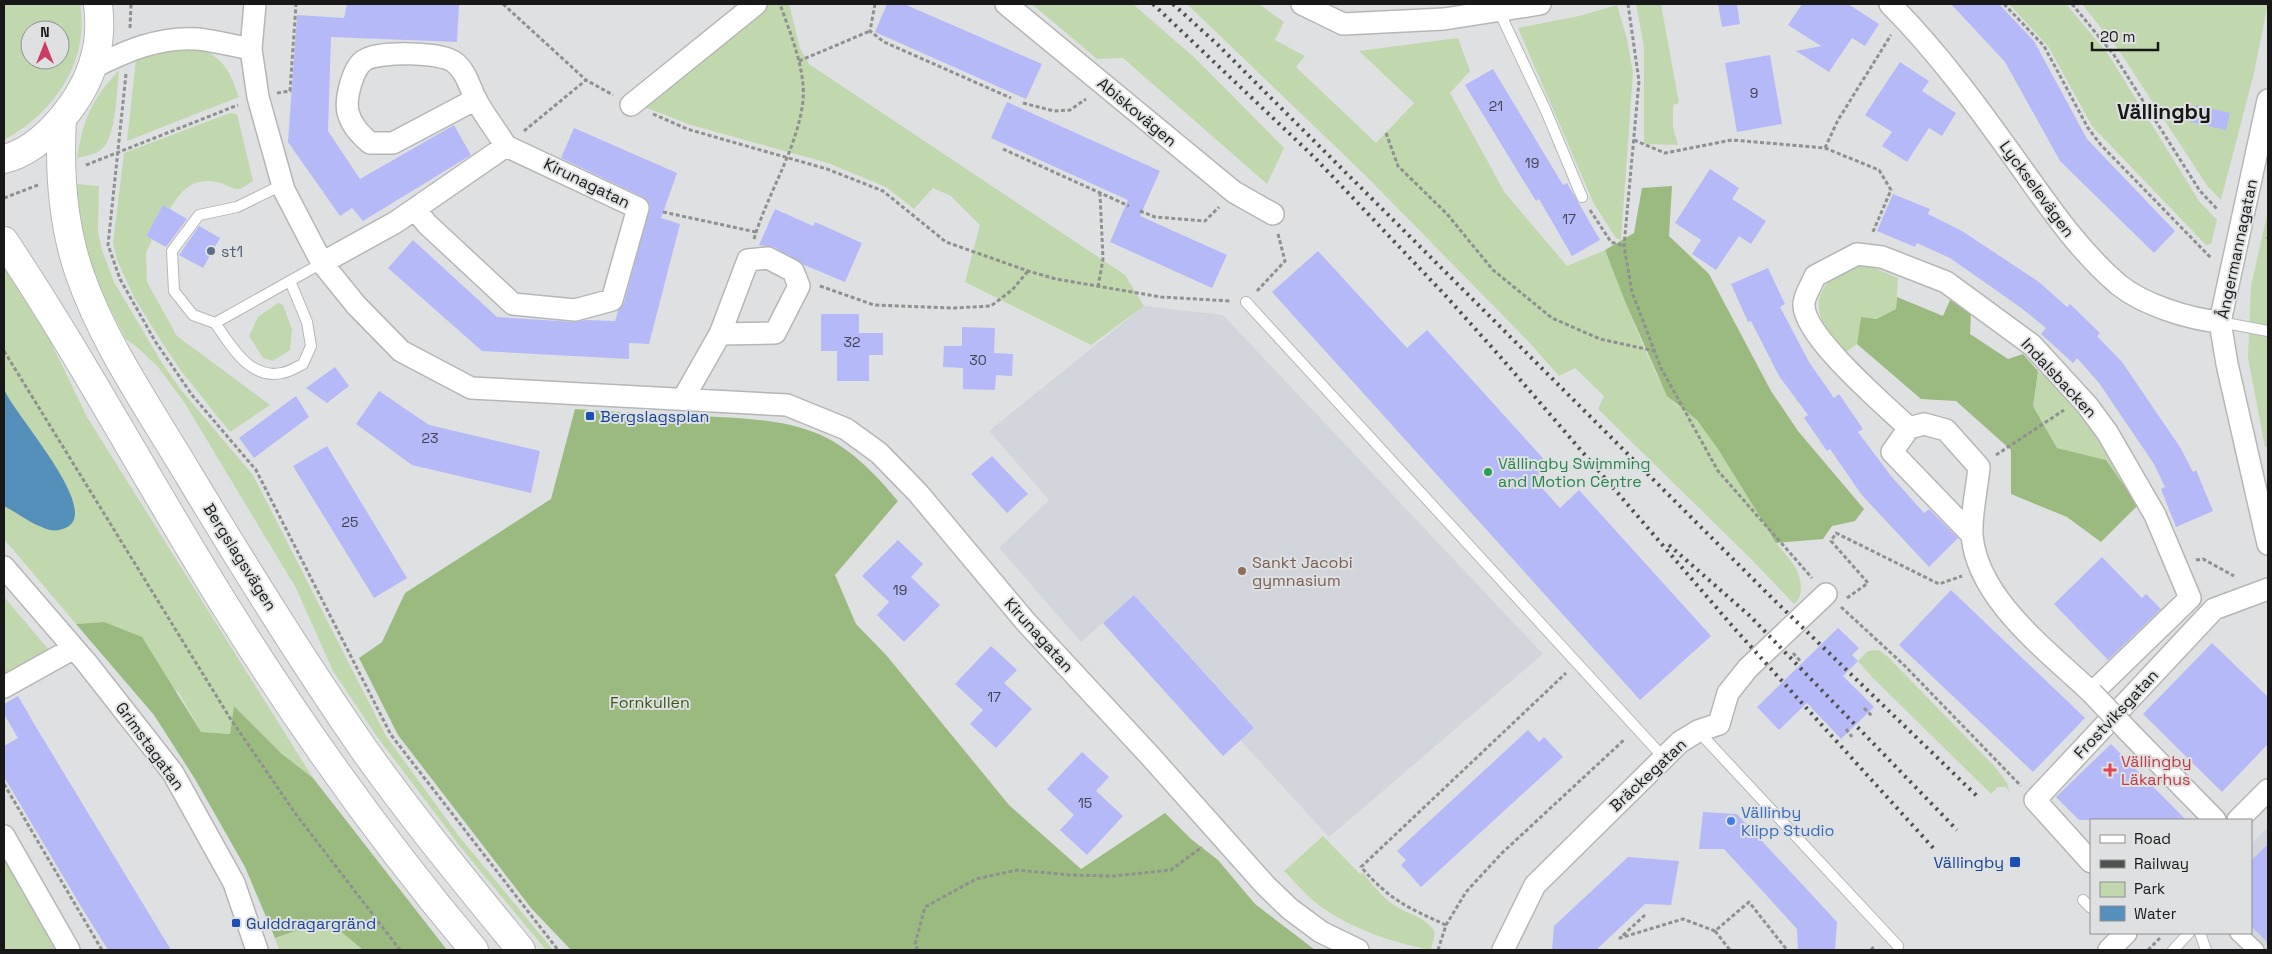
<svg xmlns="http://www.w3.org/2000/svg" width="2272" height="954" font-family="'Space Grotesk',sans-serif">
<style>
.built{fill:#d3d5dd}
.green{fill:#c1d8ae;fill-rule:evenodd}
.forest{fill:#9bba7f}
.water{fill:#5490b9}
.building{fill:#b6b9f8}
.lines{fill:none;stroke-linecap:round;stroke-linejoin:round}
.service-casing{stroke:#b6b6b7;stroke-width:12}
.pedestrian-casing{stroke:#b6b6b7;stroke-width:18}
.minor-casing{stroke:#b6b6b7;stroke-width:24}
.secondary-casing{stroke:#b6b6b7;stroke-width:30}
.path{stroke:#8f9090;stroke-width:3;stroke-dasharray:4 2.5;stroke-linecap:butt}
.service{stroke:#fff;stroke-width:10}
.pedestrian{stroke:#fff;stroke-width:15}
.minor{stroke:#fff;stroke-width:21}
.secondary{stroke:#fff;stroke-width:28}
.rail{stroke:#4f5050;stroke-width:4;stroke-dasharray:2.5 5;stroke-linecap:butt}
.minor-bridge-casing{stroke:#b6b6b7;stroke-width:24;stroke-linecap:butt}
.minor-bridge{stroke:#fff;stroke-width:21}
.service-dot{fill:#5c6f8a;stroke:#dfe0e1;stroke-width:2}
.transit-dot{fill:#1a4fb4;stroke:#dfe0e1;stroke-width:2}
.leisure-dot{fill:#2e9e5b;stroke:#dfe0e1;stroke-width:2}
.education-dot{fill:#8d6e63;stroke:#dfe0e1;stroke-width:2}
.health-dot{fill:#e0444e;stroke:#dfe0e1;stroke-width:2}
.shop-dot{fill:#3f7fe0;stroke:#dfe0e1;stroke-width:2}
.labels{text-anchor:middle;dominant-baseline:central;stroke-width:4;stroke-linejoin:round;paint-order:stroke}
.number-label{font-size:14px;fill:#404050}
.street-label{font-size:16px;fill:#181818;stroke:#dfe0e1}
.service-label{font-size:16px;fill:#4e5e75;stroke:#dfe0e1;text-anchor:start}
.transit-label{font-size:16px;fill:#164399;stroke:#dfe0e1;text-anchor:start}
.leisure-label{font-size:16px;fill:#27864d;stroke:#dfe0e1;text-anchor:start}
.education-label{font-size:16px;fill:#785e54;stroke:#dfe0e1;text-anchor:start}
.park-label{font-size:16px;fill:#395617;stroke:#dfe0e1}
.health-label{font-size:16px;fill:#be3a42;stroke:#dfe0e1;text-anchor:start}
.shop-label{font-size:16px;fill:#366cbe;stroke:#dfe0e1;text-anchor:start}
.district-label{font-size:21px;font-weight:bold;fill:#181818;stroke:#dfe0e1}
</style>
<rect width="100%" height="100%" fill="#dfe0e1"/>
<path class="built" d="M1144 306 1223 315 1543 654 1329 837 1240 740 1254 728 1134 595 1081 642 999 548 1049 500 989 431Z
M2268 827V950H2244L2227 933H2251V844Z"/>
<path class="green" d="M4 4H80C90 62 53 114 4 140ZM30 30H60V60H30Z
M746 4H789L800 48 809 64 1125 275 1144 306 1091 345 965 282 980 225 951 196 933 188 914 209 886 187 828 163 691 125 647 108 627 95Z
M1032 4H1133L1196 59 1284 148 1267 184 1123 58 1097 59Z
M1187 4H1259L1284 22 1275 40 1305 56 1296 67 1376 143 1414 103 1359 51 1458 38 1470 71 1450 93 1505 193 1567 266 1605 250C1624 298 1642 348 1666 393 1672 405 1689 411 1698 421 1730 457 1748 504 1776 542 1785 555 1797 564 1800 580 1802 589 1801 599 1794 604L1751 559 1598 409 1604 396 1575 368 1559 376 1528 341 1366 176Z
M1636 4H1661L1679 103 1673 105V127L1678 145 1644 144V47Z
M2009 4H2066L2108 54 2199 201 2217 220 2211 244 2206 245 2092 126 2048 46Z
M2082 4H2268L2254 73 2221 200 2208 187 2118 49Z
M1617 5 1627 39 1633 73 1621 240 1616 238 1594 204 1518 28 1579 16Z
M200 47C226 62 229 70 239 97L127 141 136 59 152 51Z
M119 70C117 89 116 137 102 149 95 155 85 156 77 158 84 117 91 101 119 70Z
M230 113 237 114 253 181C249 183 244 188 239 189 231 190 225 183 217 182 193 177 181 190 170 209L163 205 146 236 152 240 146 253 147 282 177 336 270 405 230 432 182 372 165 347 135 299 117 260 113 243 124 153Z
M77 184 99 186 98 232 102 250 114 282 162 363 181 390 253 475 386 736 458 835 553 950H546L463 850 378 738 333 671 296 588 184 402 158 367 138 348 126 339 104 297 90 263 80 224Z
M2268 211V447H2265L2248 358 2251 286Z
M4 263 47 334 87 417 313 778 282 754 234 706 230 734 201 732 179 693 104 622 76 624 4 539Z
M1863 263 1898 278 1896 309 1875 319 1861 317 1857 344 1843 354C1808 313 1808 281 1863 263Z
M278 303 283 305 292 329 290 350 273 361 263 358 249 336 258 317Z
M2038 371C2084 404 2113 455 2138 505L2106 460 2057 448 2033 406Z
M4 597 54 656 4 686Z
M1879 650 1889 658 1996 768 2007 783 2010 793 2006 787H1998L1991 794 1872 677 1858 661 1868 651Z
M1323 836 1361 875 1362 872C1373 885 1385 901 1399 908 1413 916 1425 917 1435 932L1431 950C1391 942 1354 930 1320 906 1307 897 1295 882 1284 871Z
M4 840 65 950H4Z
M327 920 363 950H279L275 938Z"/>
<path class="forest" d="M1672 186 1669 236 1709 274 1771 391 1798 431 1864 509 1855 521 1832 526 1823 539 1776 543 1718 449 1697 420 1667 396 1626 304 1605 250 1634 233 1642 188Z
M1897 297 1943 316 1950 300 1971 312 1970 334 2008 359 2023 354 2038 371 2033 406 2057 448 2106 460 2138 505 2101 542 2067 517 2011 494V450L1956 401 1921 399 1857 344 1861 317 1876 319 1896 309Z
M575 409C616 412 656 414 697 416 737 418 783 418 821 435 853 450 876 475 898 501L835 575 856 624 887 656 1009 805 1081 869 1165 813 1191 839 1218 860 1255 904 1315 950H571L531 908 398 735 359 658 382 642 405 593 551 499Z
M104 622 142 637 201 732 230 734 234 706 282 754 313 778 447 950H363L327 920 275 938 245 867 195 779 154 715 76 624Z"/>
<path class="water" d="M4 389C13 413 98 505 69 526 61 531 52 532 44 528 30 523 17 513 4 506Z"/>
<path class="building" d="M347 4 459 5 457 42 331 37 328 131 360 179 454 125 471 155 363 221 352 208 340 216 288 142 297 15 344 18Z
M887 4H904L1042 64 1026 99 875 32Z
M1718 4H1737L1740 24 1722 27Z
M1802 4H1848L1879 24 1865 46 1852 38 1829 72 1796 51 1821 46 1788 25Z
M1951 4H1999L2034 41 2087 139 2175 231 2154 253 2060 161 2005 62Z
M1770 55 1782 124 1737 132 1725 63Z
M1900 62 1929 81 1922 91 1956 113 1942 136 1929 128 1907 162 1882 146 1892 132 1865 115Z
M1493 69 1563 185 1567 183 1600 240 1572 256 1539 199 1536 201 1465 85Z
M1007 102 1160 171 1140 216 1227 255 1212 288 1110 242 1128 200 991 138Z
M2196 105 2230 113 2226 130 2190 122Z
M574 128 677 173 661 218 680 224 649 344 629 343V359L482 351 388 268 413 240 497 317 574 322 586 320 615 321 618 311 624 303 650 205 643 197 561 158Z
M1710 169 1739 188 1732 199 1766 221 1751 244 1739 236 1716 270 1692 254 1701 240 1675 223Z
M1893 194 1930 209 1928 214 1962 231 2039 282 2067 307 2070 304 2100 333 2097 336 2122 362 2180 447 2193 472 2196 470 2213 511 2176 527 2161 489 2165 487 2154 464 2099 383 2077 358 2073 363 2041 334 2046 328 2020 307 1950 258 1917 243 1915 247 1877 231Z
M163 205 187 219 166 247 146 236Z
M775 209 813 226 815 222 862 243 845 282 802 264 774 247 759 245Z
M199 226 220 238 203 268 179 255Z
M1318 251 1407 348 1427 330 1549 465 1534 479 1560 508 1579 490 1711 636 1640 700 1272 292Z
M1768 268 1785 304 1780 307 1809 362 1834 398 1839 394 1863 429 1858 432 1891 476 1924 513 1929 509 1958 538 1929 567 1861 494 1830 449 1827 451 1804 418 1808 415 1779 376 1751 321 1748 322 1731 284Z
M821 314H859V333H883V355H869V381H837V351H821Z
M962 327 995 328 994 353 1013 354 1012 376 996 375 995 390 963 389V368L943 367 944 346H962Z
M335 367 349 386 327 403 306 388Z
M379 391 429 425 540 451 531 493 412 465 356 424Z
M296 396 309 417 254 458 239 438Z
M327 446 407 578 374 598 293 466Z
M992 456 1028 494 1007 513 971 474Z
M898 540 923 564 911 577 940 605 904 642 877 615 889 602 862 576Z
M2102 557 2142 598 2146 594 2161 609 2108 660 2054 604Z
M1951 590 2085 718 2033 772 1899 645Z
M1134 595 1254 728 1223 756 1103 623Z
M1838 628 1859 648 1852 655 1858 661 1843 676 1874 707 1841 739 1807 703 1779 730 1757 707Z
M2212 643 2268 697V744L2222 792 2143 714Z
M991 646 1017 670 1004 683 1032 709 996 748 970 724 983 710 955 684Z
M18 696 36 727 171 950H108L82 908 4 777V746L18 738 4 714V704Z
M1528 730 1539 742 1544 737 1563 757 1421 887 1401 865 1406 860 1397 851Z
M2111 744 2186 820H2079L2056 797Z
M1082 752 1109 777 1096 791 1123 816 1087 855 1060 830 1074 815 1047 789Z
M1703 812 1737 814 1837 922 1835 950H1798L1797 929 1724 849H1699Z
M2268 844V943L2251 926V861Z
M1628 857 1679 861 1671 905 1645 904 1596 950H1552L1554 926Z"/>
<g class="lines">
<g class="service-casing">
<path id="service" d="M1499 11 1546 111 1582 197
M282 185 237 207 199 215 172 251 174 291 193 315 215 323 322 263
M1246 302 1664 758
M2220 322 2268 331
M215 323C231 345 249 380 282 373 289 372 297 367 303 364L311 346 307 322 290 281
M1698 731 1898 946
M2083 900 2091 908
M2200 933 2206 950
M2173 950 2189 933"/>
</g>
<g class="pedestrian-casing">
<path id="pedestrian" d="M2238 933 2256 950"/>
</g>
<g class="minor-casing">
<path id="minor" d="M255 4 251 49 258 97 284 190 322 263 356 305 401 351 471 388 787 405 846 429 879 453 918 493 1025 621 1152 758 1266 886 1290 909 1321 932 1358 950
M1006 4 1234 192 1273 214
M1302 4 1343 24 1444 19 1540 4
M1890 4C1939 53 1980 110 2020 166 2050 208 2079 251 2119 285 2144 305 2189 319 2220 322
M92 68C126 51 160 36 198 39 216 41 234 46 251 49
M2268 100 2220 322 2227 364 2268 544
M631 105 756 4
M415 209 427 224 513 304 575 310 612 300 638 208 506 146
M322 263 396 222 506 146C496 130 484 115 475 98 469 85 466 71 454 62 441 52 379 51 365 60 353 66 345 99 348 112 351 125 360 134 370 143H393L476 99
M683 399 720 334 748 260 768 258 793 271 799 286 775 333 720 334
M1909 428C1886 406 1802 335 1804 304 1804 296 1812 284 1815 276L1857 254 1882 257 1946 282 2032 345 2087 405 2107 432 2155 515 2190 598 2092 693C2048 651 1977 599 1972 535 1971 513 1977 489 1979 467L1946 430 1924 424 1909 428 1892 452 1972 535
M4 567 86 662 173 773 234 883 257 950
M4 687 74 648
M2129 732 2215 820
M2238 820 2268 790
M4 836 69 950
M2091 862 2035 800 2214 609 2268 589
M1503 950 1535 885 1680 742 1698 731 1719 724 1728 693 1748 668 1826 594
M2109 950 2126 933"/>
</g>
<g class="secondary-casing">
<path id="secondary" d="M62 118C59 170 62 222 79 272 104 345 151 411 190 477 246 570 303 662 365 751 414 820 468 885 521 950
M4 159C45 149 85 97 95 57 100 40 100 21 98 4
M4 241C83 359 150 486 226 607 301 727 383 842 474 950"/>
</g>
<path class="path" d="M503 4 586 80 613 95
M875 4 870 31 884 42 1011 98
M1628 4 1639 81 1624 246 1632 292 1661 368 1718 471 1812 578
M2004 4 2044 46 2088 128 2101 145 2212 259
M2072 4 2114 55 2200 191 2217 209
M130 28 131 4
M799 61 870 31
M126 74 108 245 120 279 155 341 192 395 256 470 391 735 558 950
M277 93 290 91 296 4
M1023 103 1054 111 1070 110 1086 99
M653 114 687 129 827 169 883 191 946 242 1028 271 1056 279 1161 297 1231 301
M524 131 586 80
M1386 133 1398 166 1447 214 1493 270 1552 318 1600 339 1655 351
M1634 140 1665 153 1732 140 1825 148 1879 170 1891 190 1872 234
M1825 148 1838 120 1891 35
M1003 149 1129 206
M86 165 238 105
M4 198 38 185
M1590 210 1611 242 1624 246
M1140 211 1155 217 1205 221 1219 207
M663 212 756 232
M2267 237 2268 238
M754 239C768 192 797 150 803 101 806 70 790 33 780 4
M820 286 874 305 954 308 991 306 1012 290 1028 271
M1098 287 1103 259 1100 194
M1257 291 1285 261 1278 234
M4 351 230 718 295 813 400 950
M1996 455 2064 410
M2196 560 2203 559 2234 576
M1847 598 1868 583 1831 541 1836 533 1939 584 1962 576
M1841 607 1904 665 2021 786
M1793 653 1801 662
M1864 708 1873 717
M1846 729 1852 737
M4 784 102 950
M1645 915 1620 938 1683 919 1715 931 1749 902 1787 950
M1446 925C1406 907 1390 900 1361 867L1566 673
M1715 931 1730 950
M918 950 915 944 925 907 976 879 1017 870 1070 875 1114 876 1171 870 1202 847
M1438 950 1446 925 1466 892 1502 853 1625 739
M1871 950 1875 945
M2148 950 2160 938"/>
<use href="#service" class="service"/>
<use href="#pedestrian" class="pedestrian"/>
<use href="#minor" class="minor"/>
<use href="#secondary" class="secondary"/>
<path class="rail" d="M1153 4 1314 157 1445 295 1504 361 1734 628 1935 850
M1173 4 1218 45 1770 596 1979 798
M1669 545 1750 616 1957 830"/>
<g class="minor-bridge-casing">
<path id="minor-bridge" d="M2092 693 2129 732"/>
</g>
<use href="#minor-bridge" class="minor-bridge"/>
</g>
<circle class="service-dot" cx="211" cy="251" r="5"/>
<g class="transit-dot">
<rect x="585" y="411" width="10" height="10" rx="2.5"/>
<rect x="2009" y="856" width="12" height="12" rx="2.5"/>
<rect x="231" y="918" width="10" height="10" rx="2.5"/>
</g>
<circle class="leisure-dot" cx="1488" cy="472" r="5"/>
<circle class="education-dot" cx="1242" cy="571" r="5"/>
<path class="health-dot" d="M2107.5 762.5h5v5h5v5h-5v5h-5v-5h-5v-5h5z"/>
<circle class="shop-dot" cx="1731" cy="821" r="5"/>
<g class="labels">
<g class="number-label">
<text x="1754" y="93">9</text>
<text x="1496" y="106">21</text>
<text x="1532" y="163">19</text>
<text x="1569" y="219">17</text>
<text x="852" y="342">32</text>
<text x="978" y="360">30</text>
<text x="430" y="438">23</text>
<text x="350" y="522">25</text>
<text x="900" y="590">19</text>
<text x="994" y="697">17</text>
<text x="1085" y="803">15</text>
</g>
<g class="street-label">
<text transform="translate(1137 112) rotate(40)">Abiskovägen</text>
<text transform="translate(587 183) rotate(26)">Kirunagatan</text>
<text transform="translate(2037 189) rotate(54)">Lyckselevägen</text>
<text transform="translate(2237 249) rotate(-78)">Ångermannagatan</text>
<text transform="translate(2059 378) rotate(47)">Indalsbacken</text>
<text transform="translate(240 557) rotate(58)">Bergslagsvägen</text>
<text transform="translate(1039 635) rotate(48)">Kirunagatan</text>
<text transform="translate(2116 714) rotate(-47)">Frostviksgatan</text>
<text transform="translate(150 746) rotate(54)">Grimstagatan</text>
<text transform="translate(1648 775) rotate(-43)">Bräckegatan</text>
</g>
<g class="service-label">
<text x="221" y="251">st1</text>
</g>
<g class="transit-label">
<text x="600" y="416">Bergslagsplan</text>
<text x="2004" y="862" text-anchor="end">Vällingby</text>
<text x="246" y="923">Gulddragargränd</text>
</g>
<g class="leisure-label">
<text x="1498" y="463">Vällingby Swimming<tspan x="1498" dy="18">and Motion Centre</tspan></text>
</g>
<g class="education-label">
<text x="1252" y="562">Sankt Jacobi<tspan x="1252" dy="18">gymnasium</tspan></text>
</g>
<g class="park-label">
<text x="650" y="702">Fornkullen</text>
</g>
<g class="health-label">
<text x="2121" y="761">Vällingby<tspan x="2121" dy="18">Läkarhus</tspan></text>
</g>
<g class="shop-label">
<text x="1741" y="812">Vällinby<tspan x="1741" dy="18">Klipp Studio</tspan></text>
</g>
<g class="district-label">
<text x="2164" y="111">Vällingby</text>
</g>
</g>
<rect width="2272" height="954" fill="none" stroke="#181818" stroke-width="10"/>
<rect x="2090" y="819" width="162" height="115" fill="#dfe0e1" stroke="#8f9091"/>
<rect x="2100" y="835" width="25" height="8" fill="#ffffff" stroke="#8f9091"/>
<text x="2134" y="844" font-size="15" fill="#181818">Road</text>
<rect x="2100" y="860" width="25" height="8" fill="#4f5050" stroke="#8f9091"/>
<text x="2134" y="869" font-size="15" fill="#181818">Railway</text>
<rect x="2100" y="882" width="25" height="15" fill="#c1d8ae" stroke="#8f9091"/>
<text x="2134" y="894" font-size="15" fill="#181818">Park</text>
<rect x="2100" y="906" width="25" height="15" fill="#5490b9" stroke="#8f9091"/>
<text x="2134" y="919" font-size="15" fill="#181818">Water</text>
<g transform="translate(45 45)"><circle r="24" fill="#dfe0e1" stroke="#8f9091"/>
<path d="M0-4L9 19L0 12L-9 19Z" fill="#cc3d63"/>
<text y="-8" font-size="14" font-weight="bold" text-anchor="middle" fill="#181818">N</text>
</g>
<path d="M2092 42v8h66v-8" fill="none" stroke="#181818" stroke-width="2.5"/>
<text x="2100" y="42" font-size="15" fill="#181818" stroke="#dfe0e1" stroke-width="4" paint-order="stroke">20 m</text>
</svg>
